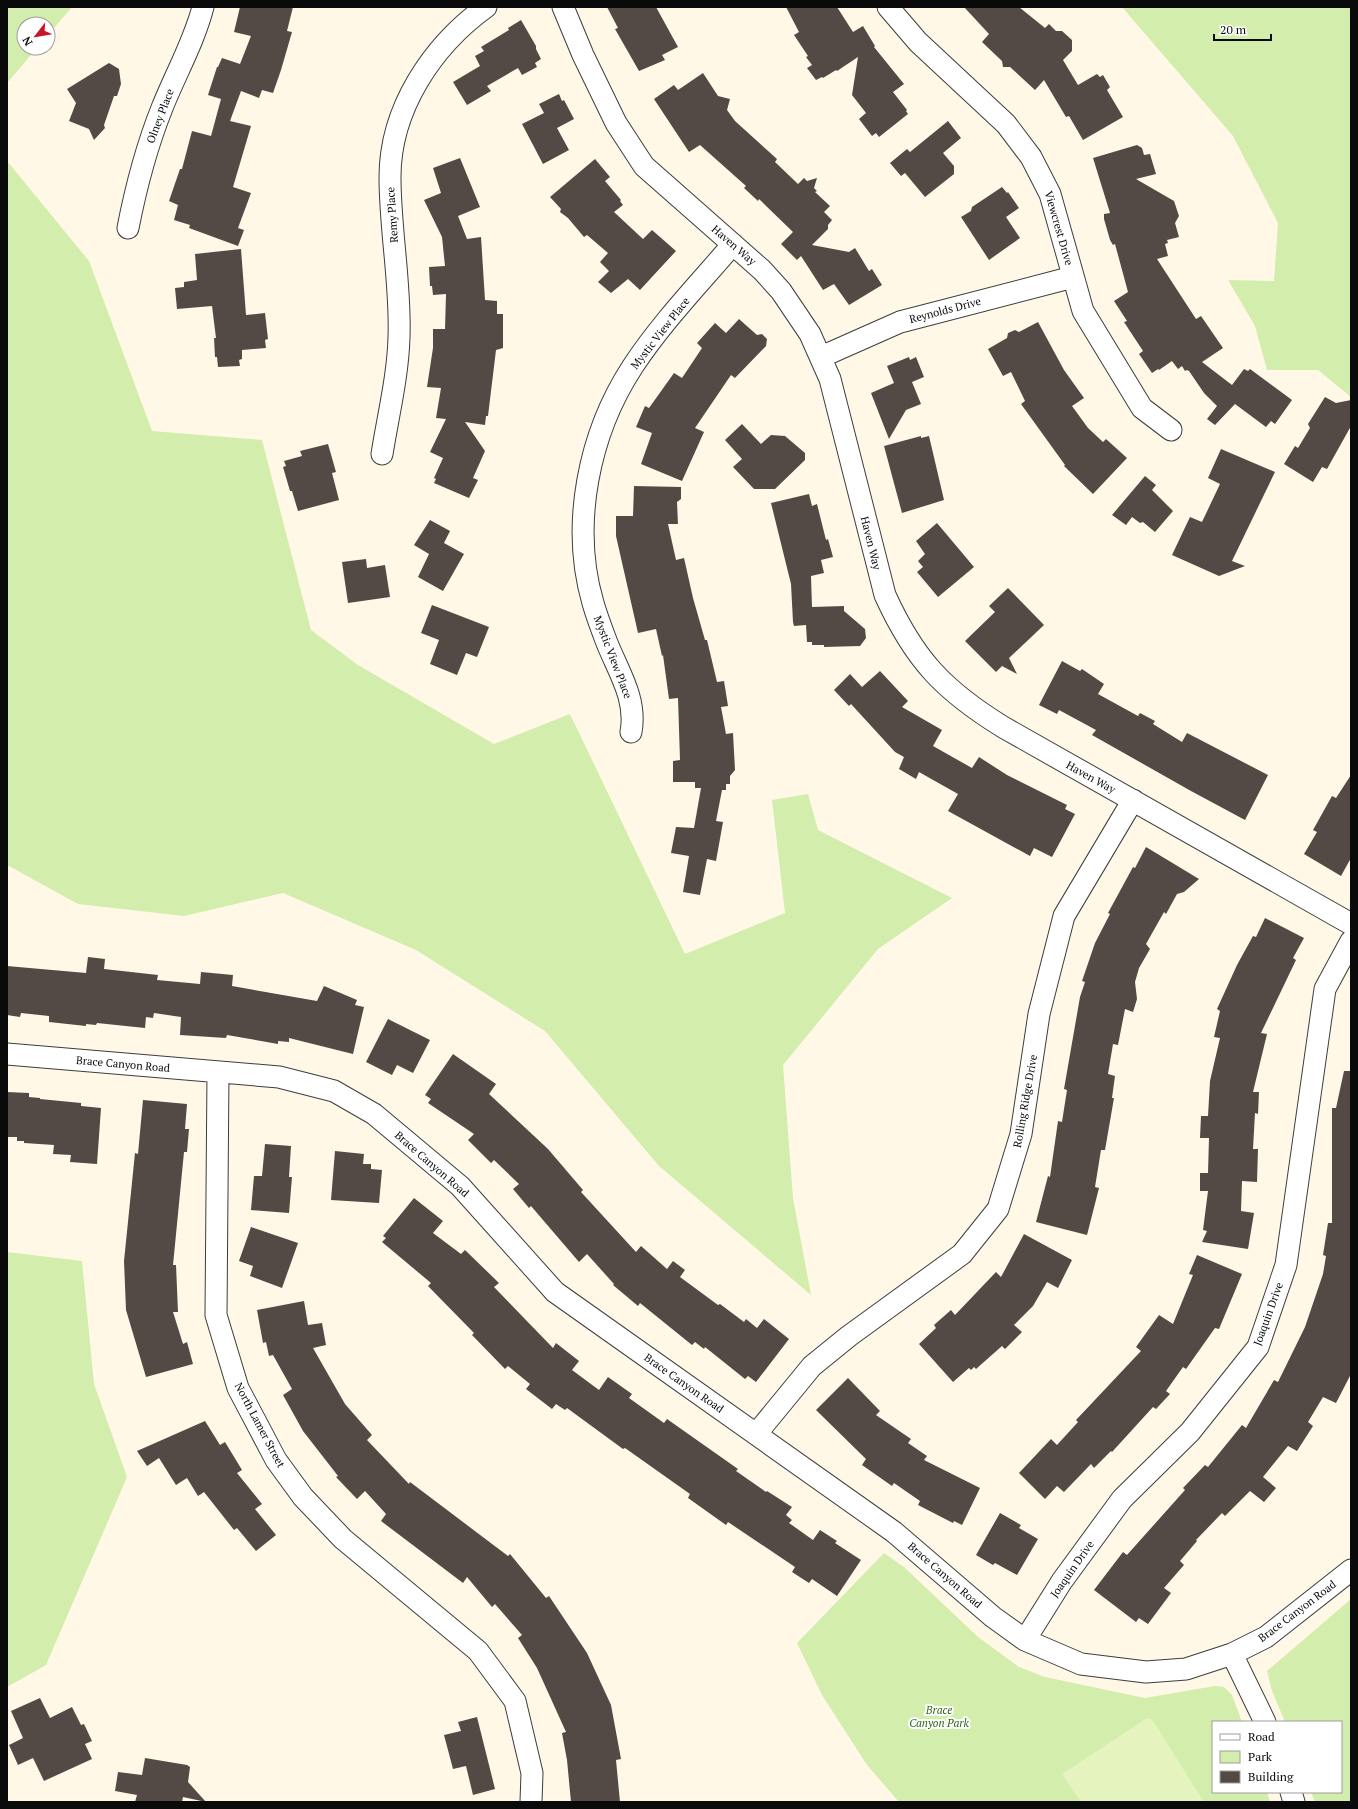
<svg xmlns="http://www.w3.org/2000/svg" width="1358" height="1809" font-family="'PT Serif',serif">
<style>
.green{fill:#d3edad}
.pitch{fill:#e5f3bf}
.building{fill:#534a45}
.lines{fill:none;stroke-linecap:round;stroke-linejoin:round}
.street-casing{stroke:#3d3d3d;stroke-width:23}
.street{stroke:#fff;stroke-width:21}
.labels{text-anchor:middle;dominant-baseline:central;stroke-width:4;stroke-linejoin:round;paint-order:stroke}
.street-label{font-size:11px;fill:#0a0a0a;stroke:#fff}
.park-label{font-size:11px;font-style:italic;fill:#2c6615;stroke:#fff}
</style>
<rect width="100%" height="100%" fill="#fff8e6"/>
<path class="green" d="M7 7H72L48 35V24H24V48H37L7 83Z
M1122 7H1351V397L1318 370H1267L1255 326 1228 280 1274 281 1278 223 1233 136Z
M7 161 89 261 152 431 262 440 311 630 358 665 494 744 570 714 685 954 785 913 772 800 808 794 818 830 952 898 878 949 783 1065 793 1198 811 1295 659 1166 545 1031 416 950 283 893 184 916 78 904 7 865Z
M7 1252 82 1261 94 1384 127 1477 46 1665 7 1687Z
M884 1553 905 1568 978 1637 1019 1667 1045 1677 1145 1698 1215 1686 1224 1687 1232 1695 1242 1722H1213V1792H1267L1270 1802H899L867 1765 822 1695 797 1643Z
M1351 1599V1802H1315L1311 1792H1341V1722H1285L1272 1691 1267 1671Z"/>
<path class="pitch" d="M1147 1718 1152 1719 1204 1802H1081L1062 1774Z"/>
<path class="building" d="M240 7H293L287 31 292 32 281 70 273 93 262 90 259 98 241 91 230 121 251 126 233 187 251 193 238 228 244 230 238 246 189 228 190 225 174 220 178 205 169 201 180 169H182L192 131 211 136 221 99 208 95 217 67H218L222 58 240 64 251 36 234 32Z
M607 7H656L678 47 662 55 665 60 639 71 615 29 618 28Z
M786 7H837L853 32 863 26 875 46 874 47 904 84 893 92 907 110 906 111 908 114 879 137 876 133 872 136 859 119 866 113 852 95 858 57 837 71 836 70 823 78 822 77 816 80 807 68 812 65 806 57 808 56 794 35 799 32Z
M964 7H1019L1045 28 1049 24 1056 31H1062L1072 40V51L1063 60 1078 85 1097 74 1100 77 1103 75 1110 87 1107 90 1123 117 1083 140 1069 116 1066 117 1044 80 1035 90 1010 67H1003L1002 61 982 42 989 34Z
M521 20 536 46V49L541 59 535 63 537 67 522 75 518 68 487 86 491 91 467 105 453 82 480 66 475 56 484 51 481 47 509 30 508 28Z
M109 63 119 69 121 84 117 96H114L104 125 105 128 94 140 89 129 69 121 76 103 67 89Z
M703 73 718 96 730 99 727 110 735 121 777 159 775 162 798 184 804 178 807 181 817 178 814 188 817 191 815 192 830 206 824 212 832 220 828 225V229L812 245 849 252 855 248 869 271 872 269 882 285 849 305 834 284 823 290 801 256 797 260 781 244 793 232 759 199 758 201 744 188 746 186 700 145 689 152 654 99 674 85 678 90Z
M559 94 562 101 564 100 574 119 557 128 569 150 543 164 522 124 544 113 539 104Z
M948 121 961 138 943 153 954 166V174L925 197 905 173 901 176 890 163 907 149 910 152Z
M1137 145 1142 148 1144 155 1150 154 1156 174 1136 179 1174 201 1179 216 1175 223 1179 237 1167 240 1168 243 1165 244 1168 256 1157 259 1196 319 1201 316 1223 348 1202 362 1232 385 1244 369 1248 371 1250 369 1292 400 1275 424 1271 421 1266 427 1235 404 1215 425 1207 419 1217 406 1204 393 1189 371 1187 370 1185 371 1182 366 1178 369 1172 361 1159 370 1158 369 1152 373 1139 354 1143 351 1124 322 1127 321 1114 301 1128 292 1115 244 1113 245 1110 240 1104 219V214L1110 213 1093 158Z
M460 158 480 207 458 216 467 239 481 237 485 300 497 301V314H503V348L496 350 488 416H486L485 425 465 422 485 451 473 478 478 480 469 498 434 483 436 479 434 478 443 458 430 452 446 419 436 418 441 388 427 387 433 348V329H445L446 294 433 295 432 286H430L429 267 445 266 442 237 424 200 441 193 433 168Z
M595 159 610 177 605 181 621 200 620 201 623 205 614 212 643 239 652 230 676 251 640 290 628 279 611 293 598 282 609 271 600 262 608 253 587 235 584 237 568 218 560 212 561 209 550 197Z
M1002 187 1007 193 1008 192 1019 208 1006 217 1020 238 989 260 961 217 971 211 972 207Z
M241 249 246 315 265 313 268 339 265 340 266 348 242 350V359L239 360 240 366 218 367 217 357H215L214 338H216L212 306 177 309 175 288 184 287V282L197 280 195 254Z
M739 319 757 335 762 334 767 339 766 346 735 378 731 375 695 428 704 432 682 481 641 464 652 433 636 427 645 406 649 408 674 373 682 378 702 348 697 343 715 323 726 333Z
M1038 322 1064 370 1084 398 1072 406 1088 428 1103 442 1106 439 1127 458 1093 494 1064 466 1065 465 1021 404 1025 401 1011 372 1003 376 988 349 1007 338 1008 333 1015 330 1019 332Z
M909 357 910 360 916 357 924 377 912 382 921 404 906 410 889 439 871 393 894 383 887 366Z
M1325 397 1336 403 1351 400V426L1327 469 1322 467 1313 482 1284 464 1295 446 1298 448 1310 428 1308 424Z
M742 424 761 444 771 435 785 436 805 453V460L775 489H754L733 467 742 459 725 440Z
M921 436V438L929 436 944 500 902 513 884 446Z
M328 444 336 472 332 473 339 500 298 511 292 491H290L283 467 286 466 284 461 302 456 300 451Z
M1221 449 1275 472 1232 561 1245 566 1219 576 1172 555 1190 517 1202 522 1220 484 1208 478Z
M1145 476 1156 485 1152 490 1173 511 1155 532 1143 522 1140 523 1132 517 1126 525 1112 515Z
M634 486 681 487V499L677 502 678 524H668L676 560 684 558 693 598 705 640H707L717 682 724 681 728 706 721 707 726 734 733 733 735 770 730 776V784H726V790H722L716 821 723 822 716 861 707 859 700 895 683 892 689 856 671 853 676 827 694 828 701 788H695V782H673V761L680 760 678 698 669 699 663 655 662 656 656 629 638 633 616 536V516H633Z
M809 494 812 506 817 504 826 540 828 539 833 557 821 560 824 573 811 576 812 607 844 606V611L865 629 866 638 860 646 824 647V645H812V642H807L806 625 794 626 793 622 791 584 771 503Z
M430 520 450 531 444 543 464 554 443 591 418 577 429 554 414 545Z
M937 523 974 567 938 597 917 572 923 567 918 561 925 554 916 541Z
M366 559 367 568 385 565 390 597 348 603 342 562Z
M1008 588 1044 625 1009 658 1017 674 1002 666 996 672 965 641 995 612 989 606Z
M432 605 489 627 477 657 466 653 457 675 430 664 439 640 421 633Z
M1062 661 1080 671 1082 669 1104 684 1098 694 1138 716 1140 713 1155 721 1153 724 1182 742 1187 733 1268 775 1245 820 1191 791 1092 735 1096 730 1059 710 1057 714 1039 705Z
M880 671 908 701 902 707 942 730 933 746 972 768 979 757 1007 775 1067 805 1065 809 1075 814 1052 857 1034 848 1030 856 948 811 958 794 919 772 916 779 899 769 904 757 895 752 851 704 849 706 834 690 850 674 862 687Z
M1351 775V858L1341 876 1304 854 1317 832 1313 830 1332 796 1336 798Z
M1146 847 1199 879 1184 892 1177 894 1166 914 1164 912 1146 944 1150 949 1139 968 1135 982 1137 999 1133 1012 1125 1009 1118 1045 1113 1044 1108 1074 1115 1076 1112 1098H1114L1105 1150H1101L1095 1187 1099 1188 1087 1235 1036 1222 1048 1176 1050 1177 1058 1121 1062 1122 1067 1090 1064 1089 1080 997 1085 982 1082 981 1095 943 1110 914 1108 913 1133 867 1135 868Z
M1265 918 1304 938 1293 958 1296 960 1261 1033 1267 1034 1253 1092H1259L1258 1114 1255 1113 1253 1149H1258L1257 1182 1242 1181 1241 1211 1254 1213 1248 1249 1202 1242 1207 1231 1203 1230 1208 1191H1200V1173H1208L1209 1138H1200L1201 1116H1208L1210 1081 1220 1038 1214 1037 1220 1011 1217 1009 1237 965 1253 936 1256 937Z
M88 957 105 959 104 969 158 975 157 980 200 984 201 972 233 975 232 986 317 1001 324 986 357 1000 355 1005 364 1007 353 1054 289 1038V1042L278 1041V1044L227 1035 226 1038 180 1035 181 1017 154 1013 153 1018 146 1017 145 1028 97 1023 96 1025 86 1024V1026L49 1022V1016L21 1013 20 1017 7 1015V966L86 973Z
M388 1019 430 1040 413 1073 397 1065 392 1075 366 1062Z
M453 1054 496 1084 489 1094 548 1149 583 1190 581 1192 636 1252 641 1246 667 1269 673 1261 685 1270 680 1277 718 1305 720 1304 744 1322 746 1319 757 1328 764 1319 789 1339 756 1382 748 1376 745 1379 705 1347 704 1349 695 1342 692 1345 640 1303 638 1306 613 1285 614 1284 587 1254 579 1262 531 1206 529 1208 513 1189 519 1184 494 1160 491 1163 468 1140 474 1134 428 1103 431 1099 425 1095Z
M1344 1071H1351V1374L1336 1403 1323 1397 1308 1422 1313 1426 1297 1451 1288 1446 1263 1477 1276 1488 1264 1502 1250 1491 1225 1516 1222 1513 1196 1540 1197 1541 1180 1561 1184 1565 1164 1588 1171 1593 1148 1624 1139 1618 1136 1622 1094 1590 1123 1552 1127 1555 1185 1490 1183 1488 1205 1465 1208 1467 1242 1425 1246 1428 1274 1380 1278 1382 1305 1327 1323 1274 1326 1256 1323 1255 1328 1223H1332V1108H1336Z
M7 1092 29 1093V1097L40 1098V1099L81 1103V1106L101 1108 97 1164 70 1162 71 1155 53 1154 54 1145 24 1143V1141H17V1137H7Z
M143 1100 187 1104 185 1129H189L187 1152H184L173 1265H176L178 1312H173L183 1344 187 1342 193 1364 146 1377 126 1310 124 1261 135 1153 138 1154Z
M265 1144 291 1146 289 1177H292L289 1213 251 1210 254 1176H262Z
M335 1151 364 1154 363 1164H371V1169L382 1170 379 1203 331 1200Z
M414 1198 443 1221 433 1233 461 1254 465 1250 499 1283 494 1287 553 1348 556 1343 579 1361 572 1370 599 1390 608 1377 632 1394 629 1398 664 1423 667 1419 738 1469 736 1471 766 1492 767 1491 792 1507 786 1515 792 1520 789 1523 813 1540 820 1530 837 1541 835 1543 861 1560 837 1596 812 1579 809 1583 792 1572 795 1567 728 1522 726 1525 688 1498 690 1494 625 1448 623 1449 567 1408 565 1410 556 1404 552 1409 526 1389 530 1384 508 1366 505 1369 472 1335 474 1333 428 1286 431 1283 382 1242 386 1238 383 1236Z
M251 1227 298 1243 282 1288 250 1276 253 1266 239 1261Z
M1024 1234 1072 1260 1058 1288 1047 1282 1033 1306 1014 1325 1022 1332 1005 1349 1002 1346 976 1369 974 1367 971 1370 969 1368 953 1382 919 1344 936 1328 934 1325 951 1310 955 1315 996 1272 1001 1277Z
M1197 1255 1242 1274 1219 1329 1215 1328 1186 1369 1183 1367 1166 1391 1170 1394 1156 1409 1153 1407 1112 1452 1111 1451 1094 1468 1091 1464 1064 1492 1057 1486 1045 1499 1019 1473 1051 1439 1057 1445 1078 1422 1076 1420 1141 1351 1136 1347 1159 1315 1173 1324 1193 1275 1189 1274Z
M304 1301 308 1325 322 1323 326 1345 313 1348 345 1404 372 1435 367 1440 409 1484 410 1482 508 1556 510 1554 546 1598 549 1596 587 1653 611 1705 621 1759 616 1760 620 1802H571L567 1760 562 1733 566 1732 537 1668 518 1638 522 1635 495 1604 492 1607 467 1577 463 1583 381 1521 386 1514 365 1491 357 1499 336 1477 338 1476 303 1431 283 1395 292 1389 273 1355 269 1356 266 1342 263 1343 257 1310Z
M848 1378 880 1411 876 1415 911 1439 908 1443 927 1456 924 1460 980 1488 962 1525 954 1521 953 1523 918 1505 920 1501 894 1483 892 1486 862 1465 866 1459 816 1410Z
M205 1421 220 1445 225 1442 242 1470 237 1473 262 1504 255 1509 276 1535 256 1551 237 1528 234 1530 204 1492 198 1496 187 1478 176 1485 159 1458 147 1466 137 1451Z
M1000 1513 1021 1525 1019 1528 1038 1539 1017 1575 995 1563 993 1565 976 1555Z
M40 1698 50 1718 72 1707 81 1725 84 1724 92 1741 85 1744 92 1759 44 1781 33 1758 18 1765 9 1745 23 1738 11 1711Z
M477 1717 495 1789 473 1795 466 1766 453 1769 444 1735 461 1731 458 1722Z
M145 1758 187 1765 190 1767 188 1782 206 1802 183 1797 182 1802H135L137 1795 115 1791 118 1772 142 1775Z"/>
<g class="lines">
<g class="street-casing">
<path id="street" d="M563 7 583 55 616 123 644 166 762 270 781 291 810 334 830 379 885 595C914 659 943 690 1003 727L1351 924
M888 7 918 42 1006 124 1031 157 1050 194 1083 311 1142 408 1171 430
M128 228C136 187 146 148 162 108 175 75 194 42 203 7
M821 357 900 322 1073 277
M382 454C388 416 398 376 399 337 401 284 390 231 390 177 390 109 432 46 486 7
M631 732C637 699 619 673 607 643 602 630 597 617 593 603 570 524 589 433 633 366 662 322 699 284 733 244
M7 1054 279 1077 334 1091 374 1114 460 1186 555 1292 894 1532 993 1617 1025 1640 1081 1664 1146 1672 1186 1669 1232 1654 1266 1637 1351 1570
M218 1072 216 1315 238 1388 276 1460 303 1497 343 1539 478 1651 515 1701 532 1773 531 1802
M757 1433 812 1366 849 1336 962 1254 998 1209 1021 1134 1039 1014 1064 916 1133 800
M1025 1640 1062 1581 1122 1499 1190 1432 1258 1347 1286 1265 1325 989 1351 941
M1232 1654 1265 1722
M1291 1792 1294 1802"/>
</g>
<use href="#street" class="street"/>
</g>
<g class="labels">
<g class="street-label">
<text transform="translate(160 116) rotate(-69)">Olney Place</text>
<text transform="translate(392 215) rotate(-94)">Remy Place</text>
<text transform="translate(1059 228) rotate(74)">Viewcrest Drive</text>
<text transform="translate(734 245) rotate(41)">Haven Way</text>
<text transform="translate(945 310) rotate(-15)">Reynolds Drive</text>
<text transform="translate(660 333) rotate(-52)">Mystic View Place</text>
<text transform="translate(871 543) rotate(76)">Haven Way</text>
<text transform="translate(613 657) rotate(69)">Mystic View Place</text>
<text transform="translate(1091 777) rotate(29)">Haven Way</text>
<text transform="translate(123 1064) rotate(5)">Brace Canyon Road</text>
<text transform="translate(1025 1101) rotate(-80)">Rolling Ridge Drive</text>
<text transform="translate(432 1164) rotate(41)">Brace Canyon Road</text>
<text transform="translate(1268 1314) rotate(-70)">Joaquin Drive</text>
<text transform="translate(684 1383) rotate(35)">Brace Canyon Road</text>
<text transform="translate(260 1425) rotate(62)">North Lamer Street</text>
<text transform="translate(1072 1569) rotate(-55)">Joaquin Drive</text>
<text transform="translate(945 1575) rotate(41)">Brace Canyon Road</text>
<text transform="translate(1297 1611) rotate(-37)">Brace Canyon Road</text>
</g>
<g class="park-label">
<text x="939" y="1710">Brace<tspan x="939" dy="13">Canyon Park</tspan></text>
</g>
</g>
<rect width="1358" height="1809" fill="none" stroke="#0a0a0a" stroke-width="16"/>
<rect x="1212" y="1721" width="130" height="72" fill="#ffffff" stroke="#9d9d9d"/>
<rect x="1220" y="1734" width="20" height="6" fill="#ffffff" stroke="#9d9d9d"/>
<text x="1248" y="1741" font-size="12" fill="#0a0a0a">Road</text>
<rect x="1220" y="1751" width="20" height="12" fill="#d3edad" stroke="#9d9d9d"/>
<text x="1248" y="1761" font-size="12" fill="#0a0a0a">Park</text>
<rect x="1220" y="1771" width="20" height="12" fill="#534a45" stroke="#9d9d9d"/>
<text x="1248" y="1781" font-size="12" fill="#0a0a0a">Building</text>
<g transform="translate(36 36) rotate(239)"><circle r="19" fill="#ffffff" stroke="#9d9d9d"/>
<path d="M0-3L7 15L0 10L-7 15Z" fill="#c6152b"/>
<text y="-6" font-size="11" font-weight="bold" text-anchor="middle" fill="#0a0a0a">N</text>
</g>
<path d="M1214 34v6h57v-6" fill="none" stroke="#0a0a0a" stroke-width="2"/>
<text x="1220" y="34" font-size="12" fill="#0a0a0a" stroke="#ffffff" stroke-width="3" paint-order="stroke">20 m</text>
</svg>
